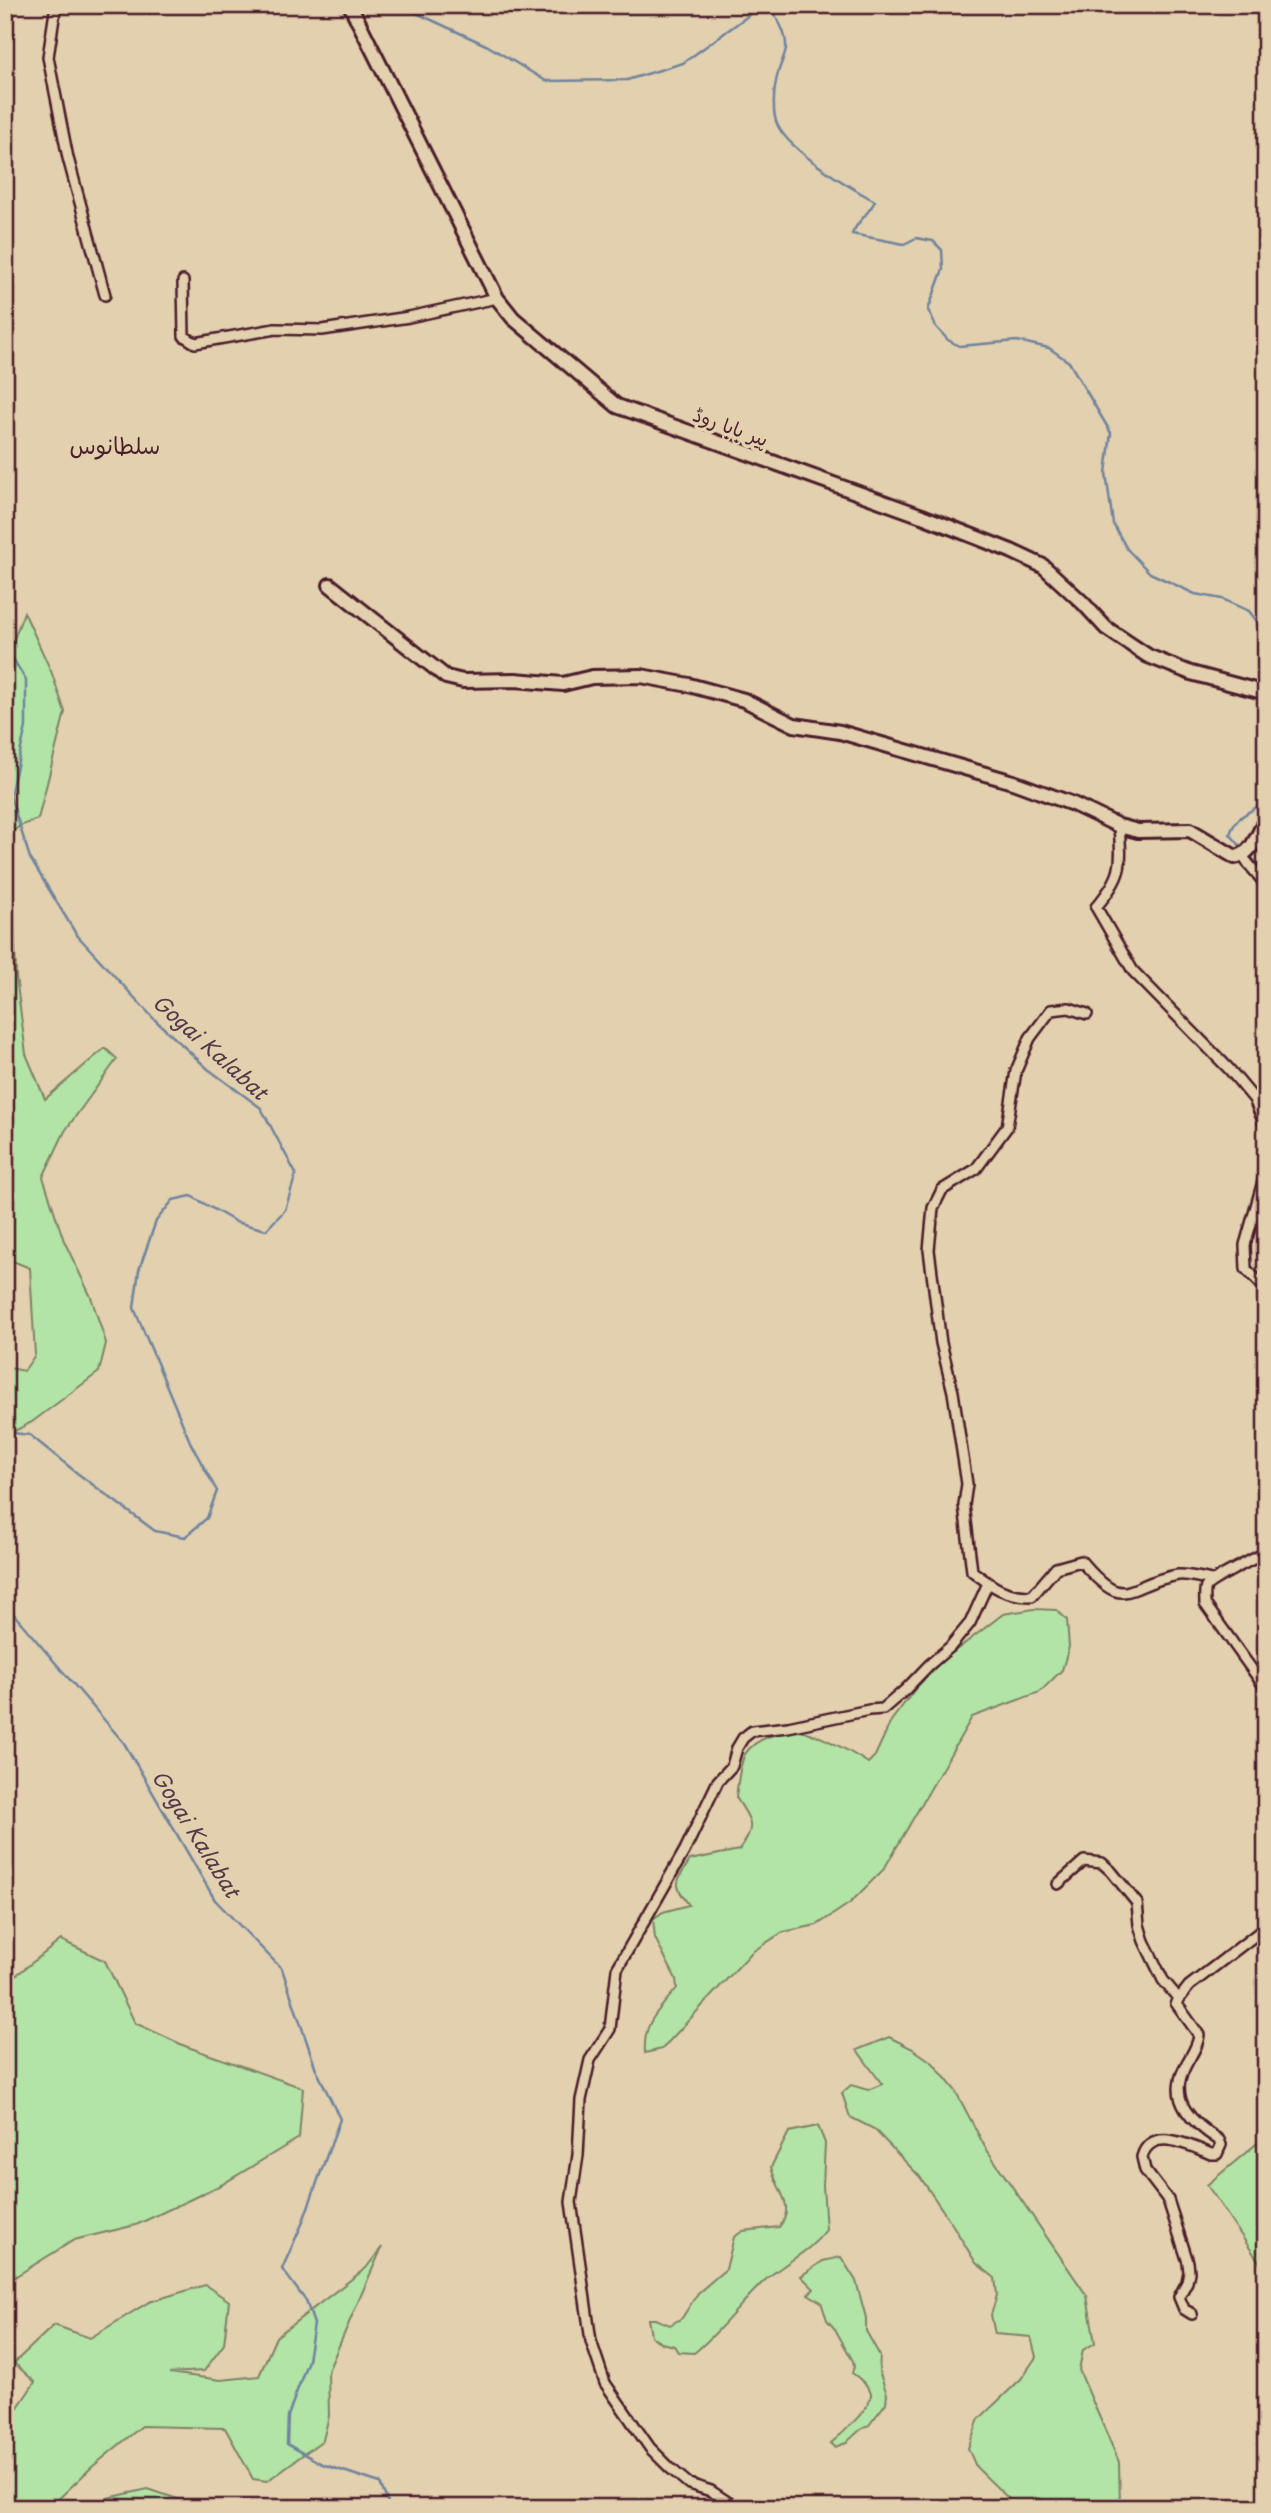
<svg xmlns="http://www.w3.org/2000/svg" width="1271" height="2513" font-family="'Playpen Sans','Playpen Sans Arabic',sans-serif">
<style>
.green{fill:#b2e4a5;stroke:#7e8268;stroke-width:2}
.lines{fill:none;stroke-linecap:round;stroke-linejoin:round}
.stream{stroke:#70849e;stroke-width:2.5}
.street-casing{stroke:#4a1f2b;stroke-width:14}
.secondary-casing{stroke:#4a1f2b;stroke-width:18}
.street{stroke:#e3d0ae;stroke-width:9}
.secondary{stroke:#e3d0ae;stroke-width:12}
.labels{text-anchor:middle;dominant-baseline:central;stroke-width:7;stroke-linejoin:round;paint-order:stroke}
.street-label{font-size:19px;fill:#4a1f2b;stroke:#e3d0ae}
.water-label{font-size:21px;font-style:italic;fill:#543848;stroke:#e3d0ae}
.quarter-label{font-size:23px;fill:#4a1f2b;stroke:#e3d0ae}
</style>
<rect width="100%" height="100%" fill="#e3d0ae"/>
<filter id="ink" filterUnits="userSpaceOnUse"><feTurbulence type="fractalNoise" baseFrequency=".0143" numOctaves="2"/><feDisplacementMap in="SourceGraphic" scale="14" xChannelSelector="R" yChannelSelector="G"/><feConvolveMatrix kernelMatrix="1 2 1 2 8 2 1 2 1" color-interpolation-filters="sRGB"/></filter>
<g filter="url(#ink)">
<path class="green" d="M24 612 51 671 65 712 38 819 20 826 5 837V663Z
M5 903 14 912 16 977 26 1054 45 1099 105 1048 117 1059 65 1131 43 1177 64 1241 91 1297 106 1343 99 1372 32 1422 5 1436V1367L24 1371 35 1355 30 1268 5 1258Z
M1034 1609 1057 1610 1067 1620 1069 1647 1062 1670 1040 1692 972 1717 884 1869 850 1903 817 1925 783 1932 752 1952 662 2049 645 2053C643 2021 658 2012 677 1988L676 1979 655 1938 653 1919 663 1912 689 1905C673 1883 675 1884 690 1860L739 1850C758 1825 750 1821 736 1797 738 1784 739 1766 745 1754 755 1738 781 1731 799 1731 816 1732 853 1753 868 1763L875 1756 891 1721 916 1688 942 1661 1003 1614Z
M61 1940 105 1961 135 2023 185 2046 303 2088 299 2138 221 2185 136 2225 74 2240 5 2283V1984Z
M889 2037 913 2049 933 2063 955 2090 985 2147 1087 2296 1095 2343 1083 2350 1079 2370 1119 2462 1120 2508H1053L1051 2503 1038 2498 1024 2504 1013 2503 976 2467 968 2448 979 2419 1021 2379 1036 2357 1031 2337 995 2334 991 2315 997 2295 995 2278 976 2263 952 2224 920 2177 874 2129 850 2117 842 2093 851 2085 868 2090 882 2084 857 2050Z
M818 2126 825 2143 823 2185 826 2230C808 2254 784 2262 763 2282 739 2305 720 2332 694 2353L678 2352 674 2346 661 2343 651 2336 648 2319H655L670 2325 682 2318 698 2293 726 2269 734 2237 743 2231 779 2227C797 2206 776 2189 771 2167L789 2132Z
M1266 2136V2272L1207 2185Z
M382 2247 328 2371 329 2416 323 2440 267 2481 253 2479 225 2428 142 2426 92 2467 49 2508H5V2415L14 2413 35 2382 14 2363 54 2325 90 2338 149 2302 205 2285 229 2301 224 2344 204 2371 169 2373 221 2380 259 2376 276 2337 366 2268Z
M841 2257 856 2281 866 2318V2331L880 2356 879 2371 887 2394 886 2403 869 2425 860 2430 846 2443 835 2447 831 2443C841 2435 872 2407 871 2394 869 2386 858 2377 852 2373L854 2367 853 2361 835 2329 827 2320 821 2302 808 2294 814 2289 801 2276 823 2261Z
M148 2489 187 2502 192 2508H97L108 2498Z"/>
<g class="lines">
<path class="stream" d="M399 5 488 46 546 81 627 80 683 63 763 5
M766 5C776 14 787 33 786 48 785 56 780 65 778 73 774 87 771 113 778 126 791 152 849 187 875 201 868 215 858 220 852 234L904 244 916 238 933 241 942 250 943 269 928 310 936 327 948 340 959 346 1017 341 1049 348 1069 362 1111 433 1106 473 1113 524 1127 549 1150 573 1195 594 1222 599 1249 611 1266 633
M5 646 26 680V727L10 796 30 858 76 934 154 1019 208 1069 261 1108 296 1174 285 1210 266 1230 236 1222 191 1196 173 1200 156 1221 139 1270 134 1308 191 1444 217 1491 207 1518 185 1537 155 1531 77 1473 30 1435 5 1432
M1242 848 1230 834C1238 811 1251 815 1266 799
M1249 855 1266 873
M5 1604 124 1743 215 1900 282 1969 316 2069 340 2119 302 2224 282 2269 306 2301 314 2324 308 2360 288 2416 287 2444 322 2464 380 2483 390 2508"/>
<g class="street-casing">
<path id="street" d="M56 5 48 57 68 158 105 295
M183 281 184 336 195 343 275 329 322 330 409 317 497 298
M1119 826C1122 866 1123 876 1096 907L1133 971 1229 1069 1254 1099 1266 1128
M1242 856 1266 885
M1087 1014 1069 1008 1051 1010 1030 1038 1016 1071 1007 1127 976 1169 942 1190 933 1208 929 1250 941 1343 953 1392 967 1484 964 1505 972 1571C993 1587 1005 1596 1032 1596L1056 1568 1081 1561C1127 1615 1124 1584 1178 1575 1187 1574 1201 1578 1211 1580
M1266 1171 1245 1245 1246 1269 1266 1289
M1266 1552C1256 1558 1209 1581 1206 1587 1204 1591 1205 1599 1205 1604L1266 1689
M1058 1884 1084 1861 1102 1863 1111 1871 1137 1903 1139 1925 1144 1941 1163 1980 1178 1998
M1192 2314 1184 2309 1179 2297 1187 2282 1189 2272 1188 2262 1168 2200 1145 2170 1142 2157C1151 2125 1191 2146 1211 2154H1217L1221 2145 1219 2140C1194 2124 1168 2102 1184 2069 1189 2057 1198 2048 1199 2035L1176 2003 1189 1986 1266 1927
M737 2508 711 2491 689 2484 670 2468 650 2448 605 2383 591 2341 571 2202 578 2155 581 2100 590 2060 610 2029 617 1969 685 1850 718 1781 732 1766 737 1748 743 1738 752 1731 788 1727 869 1710 883 1709 905 1690 929 1665 950 1647 970 1623 988 1583"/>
</g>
<g class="secondary-casing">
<path id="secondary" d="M350 5 497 298 513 318 617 406 922 516 1011 551 1043 566 1083 603 1106 628 1148 656 1191 673 1266 693
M330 585 446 677 463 681 515 680 563 684 592 677 641 676 689 685 744 700 794 725 840 732 1013 782 1073 804 1119 826 1138 831 1190 830 1235 857C1252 855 1259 832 1266 819"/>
</g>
<use href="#street" class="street"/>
<use href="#secondary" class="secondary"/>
</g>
</g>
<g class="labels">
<g class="street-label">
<text transform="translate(731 426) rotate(20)">پیر بابا روڈ</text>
</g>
<g class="water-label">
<text transform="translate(211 1046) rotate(42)">Gogai Kalabat</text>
<text transform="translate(197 1833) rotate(58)">Gogai Kalabat</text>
</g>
<g class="quarter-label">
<text x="115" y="444">سلطانوس</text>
</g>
</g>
<rect width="1271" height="2513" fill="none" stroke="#e3d0ae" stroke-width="28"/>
<rect x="14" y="14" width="1243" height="2485" fill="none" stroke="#4a1f2b" stroke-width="2.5" filter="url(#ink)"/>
</svg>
